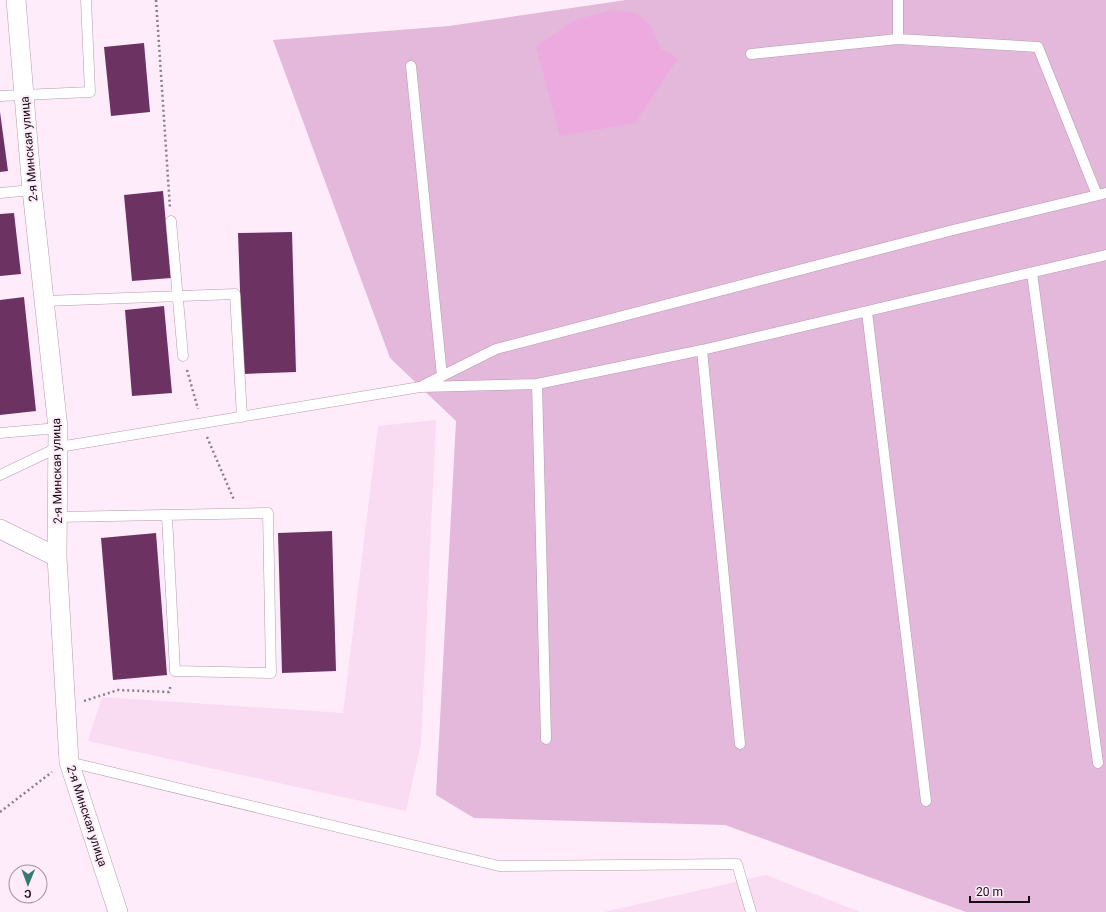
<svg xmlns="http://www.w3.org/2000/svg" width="1106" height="912" font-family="Roboto,sans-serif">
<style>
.built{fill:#f9dbf2}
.green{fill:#e3b8da}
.water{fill:#ecaadf}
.building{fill:#6c3362}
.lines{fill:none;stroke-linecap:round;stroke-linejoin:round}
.lane-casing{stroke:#b29cad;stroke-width:11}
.street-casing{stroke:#b29cad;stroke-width:20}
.path{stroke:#8b7e88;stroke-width:2.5;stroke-dasharray:2 3;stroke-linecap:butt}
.lane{stroke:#fff;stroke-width:10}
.street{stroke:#fff;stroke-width:19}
.labels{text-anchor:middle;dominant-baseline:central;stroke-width:4;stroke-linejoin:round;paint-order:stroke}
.street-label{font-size:12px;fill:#160e14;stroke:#ffecfa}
</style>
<rect width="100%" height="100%" fill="#ffecfa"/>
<path class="built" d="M436 420 421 743 406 811 88 741 102 697 343 713 378 426Z
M766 875 860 912H604Z"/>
<path class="green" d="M626 0H1106V912H966L725 825 474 818 436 795 456 421 390 358 273 40 449 26Z"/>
<path class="water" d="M612 10 636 13 650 25 661 49 678 58 635 123 560 136 536 46 575 20Z"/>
<path class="building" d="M144 43 150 112 111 116 104 47Z
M0 112 8 171 0 172Z
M163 191 171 278 132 281 124 195Z
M14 213 21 274 0 276V214Z
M292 232 296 372 243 374 238 233Z
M24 297 36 411 0 415V300Z
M164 306 172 393 132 396 125 310Z
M332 531 336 671 282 673 278 533Z
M156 533 167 675 113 680 101 538Z"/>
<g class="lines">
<g class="lane-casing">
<path id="lane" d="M898 39V0
M751 54 898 39 1038 47 1097 195
M411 66 442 376
M0 96 90 92 86 0
M0 193 32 190
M171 221 183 356
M1032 273 1098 763
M45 301 235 294 242 417
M867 312 926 801
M702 350 740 744
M537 384 546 739
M424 385 496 349 953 230 1106 193
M0 433 58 428
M0 475 59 447 420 387 537 384 702 350 1106 255
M58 517 268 513 271 673 175 671 167 516
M69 762 499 866 737 864 751 912"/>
</g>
<g class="street-casing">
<path id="street" d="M16 0 32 190 58 428 57 557 69 762 118 912
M0 529 57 557"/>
</g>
<path class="path" d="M156 0 170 208
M187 370 198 409
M207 437 234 500
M84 701 118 690 169 692 171 684
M0 812 52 772"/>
<use href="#lane" class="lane"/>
<use href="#street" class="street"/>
</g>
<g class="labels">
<g class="street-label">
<text transform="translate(29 149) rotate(-95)">2-я Минская улица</text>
<text transform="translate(57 471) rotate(-91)">2-я Минская улица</text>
<text transform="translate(87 816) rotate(72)">2-я Минская улица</text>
</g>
</g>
<g transform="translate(28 884) rotate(181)"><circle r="19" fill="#ffecfa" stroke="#a2939e"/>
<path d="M0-3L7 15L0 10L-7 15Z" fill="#347a71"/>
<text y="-6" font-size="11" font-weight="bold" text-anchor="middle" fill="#160e14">С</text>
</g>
<path d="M970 896v6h59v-6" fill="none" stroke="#160e14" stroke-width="2"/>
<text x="976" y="896" font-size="12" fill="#160e14" stroke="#ffecfa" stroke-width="3" paint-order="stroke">20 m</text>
</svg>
